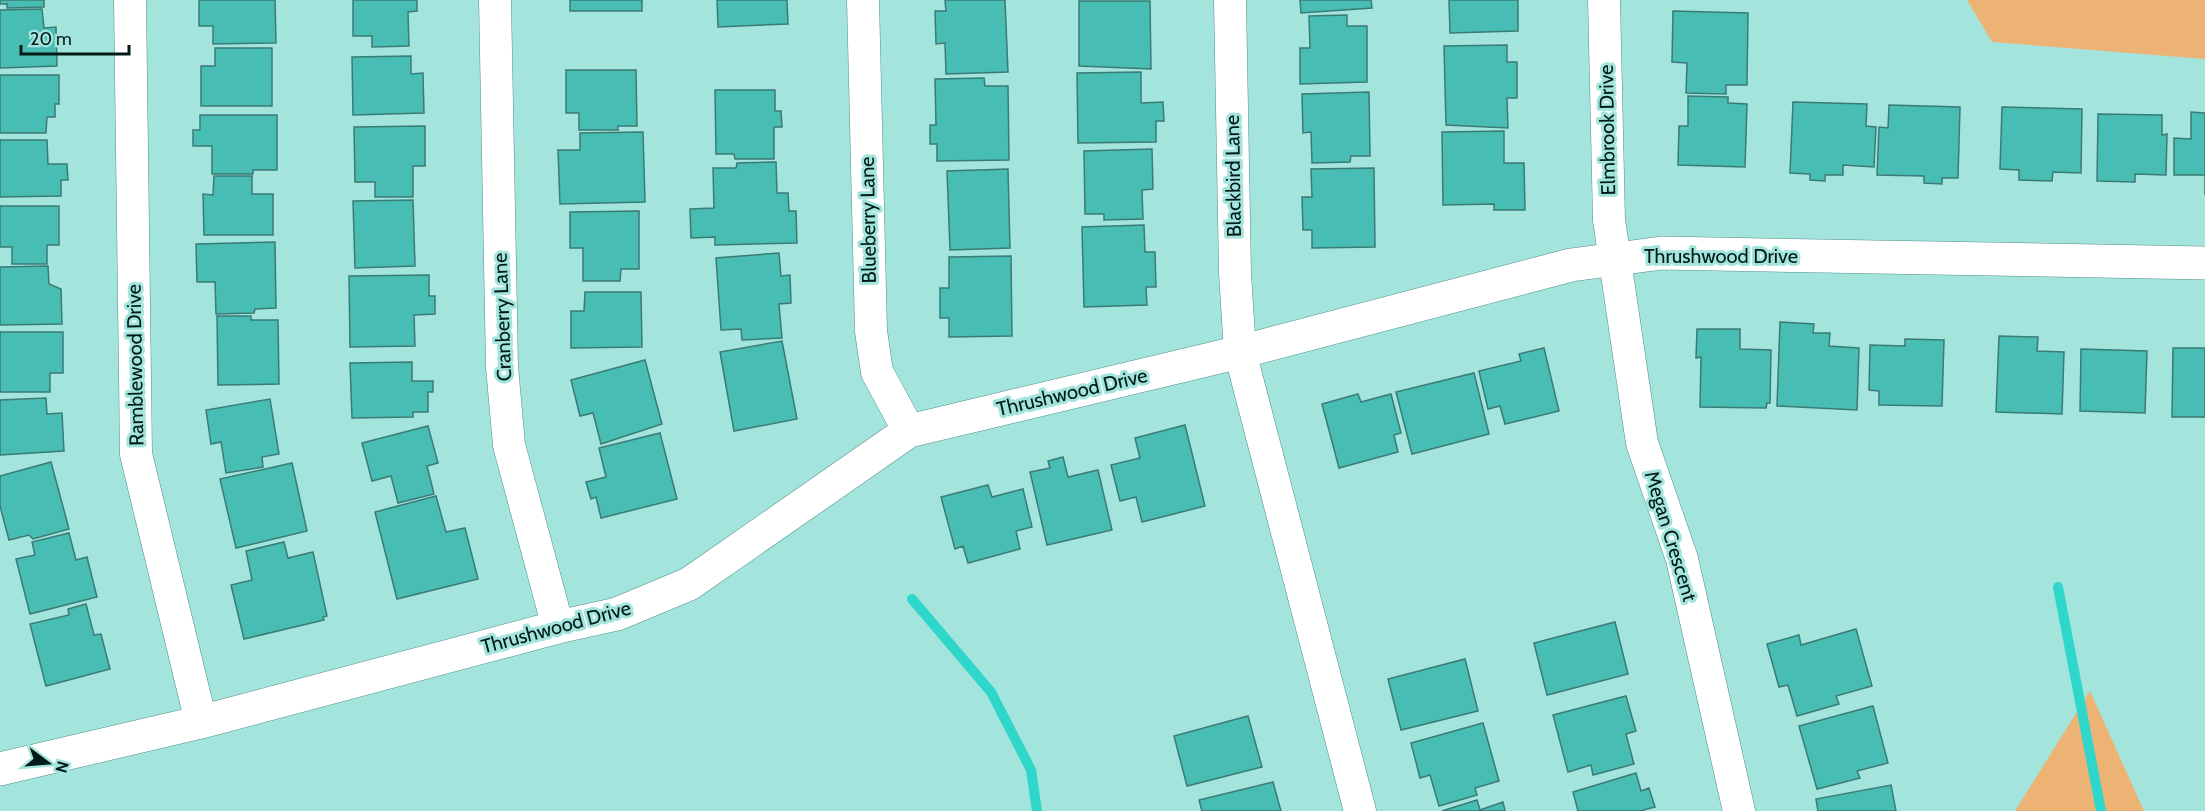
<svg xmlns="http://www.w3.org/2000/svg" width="2205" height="811" font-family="Cabin,sans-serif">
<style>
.green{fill:#edb375}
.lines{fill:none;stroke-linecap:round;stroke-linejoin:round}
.stream{stroke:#2fd7cb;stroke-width:10}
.building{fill:#48bdb3;stroke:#3b7b75;stroke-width:1.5}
.minor-casing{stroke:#508f89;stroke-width:33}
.tertiary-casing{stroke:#508f89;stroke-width:34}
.minor{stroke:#fff;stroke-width:32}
.tertiary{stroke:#fff;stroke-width:33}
.labels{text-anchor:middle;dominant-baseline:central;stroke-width:6;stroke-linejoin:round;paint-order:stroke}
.street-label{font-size:20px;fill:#021b19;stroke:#a3e5dd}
</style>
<rect width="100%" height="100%" fill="#a3e5dd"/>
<path class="green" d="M1967 0H2205V59L1992 42Z
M2090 691 2144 811H2015Z"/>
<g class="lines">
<path class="stream" d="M2058 587 2101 811
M912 599 991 692 1031 770 1037 811"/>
</g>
<path class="building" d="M0 0H44V7L7 8V4H0Z
M199 0H275L276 43 213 44V26H199Z
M353 0H417V11L408 12 409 46 372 47V36H353Z
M570 0H642V11H570Z
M717 0H787L788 24 718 27Z
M945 0H1005L1008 72 946 74 945 43 936 44 935 11H946Z
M1300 0H1371L1372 8 1301 13Z
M1449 0H1518V31L1450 33Z
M1079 1H1150L1151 69 1079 66Z
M42 9 44 28 56 27 57 66 0 68V10Z
M1673 11 1748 13 1747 85H1726V94L1686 93 1687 63 1672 62Z
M1347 15V26H1367V82L1300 84V48H1310L1309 16Z
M1507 45V62H1517V98H1507L1508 128 1446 125 1444 46Z
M215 48H272V106H201V66H215Z
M411 56V74L423 73 424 113 353 115 352 57Z
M566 70H636L637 126H618V130H579V113H566Z
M1141 72V103L1163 102 1164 121H1156V142L1078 143 1077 73Z
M0 75H59V104H55V117H47L46 133H0Z
M984 78 985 86H1008L1009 160 937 161V144H930V125H936L935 79Z
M715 90H775V111H781L782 127H774V159H735L734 154H716Z
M1369 92 1370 156H1351L1350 162 1312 163 1311 132 1303 133 1302 94Z
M1688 96 1728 97V103L1747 104 1745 167 1678 165 1679 126H1688Z
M1793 102 1867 104 1866 126 1876 127 1874 167 1843 165V175H1825V181L1810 180V174L1790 173Z
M1889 105 1960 107 1958 178H1942V184L1924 183V176L1877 175 1879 127 1888 128Z
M2002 107 2082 109 2081 173 2053 172 2052 181 2019 180V170L2000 169Z
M2191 112 2205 113V195V175H2174V138L2191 139Z
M2098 114 2162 115V135L2167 134 2166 175 2135 174V182L2097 181Z
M200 115H277V170H253V174H212V146H193V130H200Z
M425 126V166H413V197H375V182H355L354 127Z
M1504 131V163H1524L1525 210H1494V204L1443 205 1442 132Z
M643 132 645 202 560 204 558 150H580V133Z
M0 140H47L48 164H67L68 180H61V196L0 197Z
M1152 149 1153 189 1142 190 1143 219 1104 220V214H1085L1084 151Z
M776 162 777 193H788L789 211H796L797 243 715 245V237L691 238 690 209 714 208 713 168H736L737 163Z
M1374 168 1375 247 1312 248V230H1303L1302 197H1312L1311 169Z
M1008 169 1010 248 950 250 947 171Z
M214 176H252V194H273V235H204L203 194 213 195Z
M413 200 415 266 355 268 353 201Z
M0 206H59V245H47V264H12V247H0Z
M639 211V269H621L620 281H583V248H570V212Z
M1144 225 1145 252H1155L1156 287H1146L1147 305 1084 307 1082 227Z
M275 242 276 308 255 309 254 313 216 314 215 282H197L196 244Z
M779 253 781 276 790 275 791 303 779 304 782 338 742 340 741 329 721 330 716 258Z
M1011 256 1012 336 949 337V318H940V288H949V257Z
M48 266 49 284 61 289 62 324 0 325V267Z
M429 275V296H435V314L414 315 415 346 350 347 349 276Z
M585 292H641L642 347 571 348V311H584Z
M217 316H251V320H278L279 384 218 385Z
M1780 322 1814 324 1813 333H1830L1829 346 1859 348 1857 410 1777 406Z
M1697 329H1740V349L1771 350 1770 403H1767L1766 408 1700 407 1701 357 1696 358Z
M0 332H63V373H50V392H0Z
M1999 336 2038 337 2037 351 2064 352 2062 414 1996 412Z
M1905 339 1944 340 1942 406 1879 405V391L1869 390 1870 345 1905 346Z
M782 341 797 419 734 431 720 352Z
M1544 348 1559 411 1505 424 1500 406 1488 409 1479 371 1521 361 1519 354Z
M2173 348H2205V417H2172Z
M2081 349 2147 351 2145 413 2080 411Z
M645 360 662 424 601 444 593 413 580 416 571 380Z
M412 362V381H433V392H428V412H413V417L352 418 350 363Z
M1474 373 1489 434 1412 454 1396 392Z
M1358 394 1361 402 1391 394 1401 433 1394 435 1398 452 1339 468 1322 404Z
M46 398 47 414 62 413 64 451 0 455V400Z
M270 399 279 454 262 457 263 467 226 473 221 442 211 444 206 410Z
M1185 425 1205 506 1142 522 1136 497 1120 501 1111 465 1140 458 1135 438Z
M428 426 438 463 427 466 434 494 398 503 391 476 372 481 362 443Z
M660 433 677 499 601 518 596 497 591 499 586 482 606 477 599 448Z
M1063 457 1068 477 1098 470 1112 530 1047 545 1030 472 1050 468 1048 461Z
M51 462 69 529 33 539 29 535 9 540 0 506V476Z
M292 463 307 531 236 548 220 479Z
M988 485 992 497 1023 489 1032 527 1016 531 1020 549 968 563 963 546 955 549 941 497Z
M436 496 446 532 465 528 478 579 397 599 375 512Z
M69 533 76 560 87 557 97 597 30 614 16 559 35 555 32 542Z
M284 542 288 558 313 552 327 616 323 617 324 620 244 639 231 585 252 580 246 551Z
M86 604 94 635 101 634 110 669 46 686 30 624 69 615 68 609Z
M1615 622 1628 674 1547 695 1534 643Z
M1856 629 1872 686 1836 696 1839 704 1797 716 1788 685 1779 687 1767 644 1799 635 1801 645Z
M1465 659 1478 711 1401 730 1388 679Z
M1626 696 1636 731 1626 734 1634 764 1593 775 1591 765 1568 772 1553 715Z
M1873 706 1888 763 1857 771 1860 778 1817 789 1799 726Z
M1248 716 1262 767 1187 786 1174 736Z
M1483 723 1499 781 1475 788 1477 795 1439 806 1430 775 1420 778 1411 743Z
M1636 773 1641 791 1649 788 1655 807 1640 811H1578L1573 792Z
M1273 782 1281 811H1202L1199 800Z
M1891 785 1896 811H1818L1816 799Z
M1477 800 1480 810 1503 802 1505 811H1442Z"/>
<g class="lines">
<g class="minor-casing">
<path id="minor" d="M130 0 136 454 201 722
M495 0 502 367 509 445 558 627
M863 0 871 331 877 372 909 431
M1230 0 1235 273 1240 352 1360 811
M1604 0 1609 220 1642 443 1682 559 1739 811"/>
</g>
<g class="tertiary-casing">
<path id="tertiary" d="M0 769 201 722 558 627 617 614 689 584 909 431 1240 352 1571 265 1662 253 2205 263"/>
</g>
<use href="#minor" class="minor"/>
<use href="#tertiary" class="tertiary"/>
</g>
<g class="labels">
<g class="street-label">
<text transform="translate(1607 130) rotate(-91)">Elmbrook Drive</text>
<text transform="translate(1233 176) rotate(-91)">Blackbird Lane</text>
<text transform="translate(868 220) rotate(-91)">Blueberry Lane</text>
<text x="1721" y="256">Thrushwood Drive</text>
<text transform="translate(502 317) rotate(-92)">Cranberry Lane</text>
<text transform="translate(135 365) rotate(-91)">Ramblewood Drive</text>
<text transform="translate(1072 392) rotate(-13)">Thrushwood Drive</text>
<text transform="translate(1671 536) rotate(73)">Megan Crescent</text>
<text transform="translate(556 627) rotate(-15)">Thrushwood Drive</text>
</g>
</g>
<g transform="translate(48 763) rotate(106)" stroke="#a3e5dd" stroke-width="4.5" paint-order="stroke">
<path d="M0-4.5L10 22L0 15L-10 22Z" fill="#021b19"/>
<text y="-9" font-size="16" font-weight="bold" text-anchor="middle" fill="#021b19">N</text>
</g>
<path d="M21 45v9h108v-9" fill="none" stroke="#021b19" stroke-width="3"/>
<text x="30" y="45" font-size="18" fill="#021b19" stroke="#a3e5dd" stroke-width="4.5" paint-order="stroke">20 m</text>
</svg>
